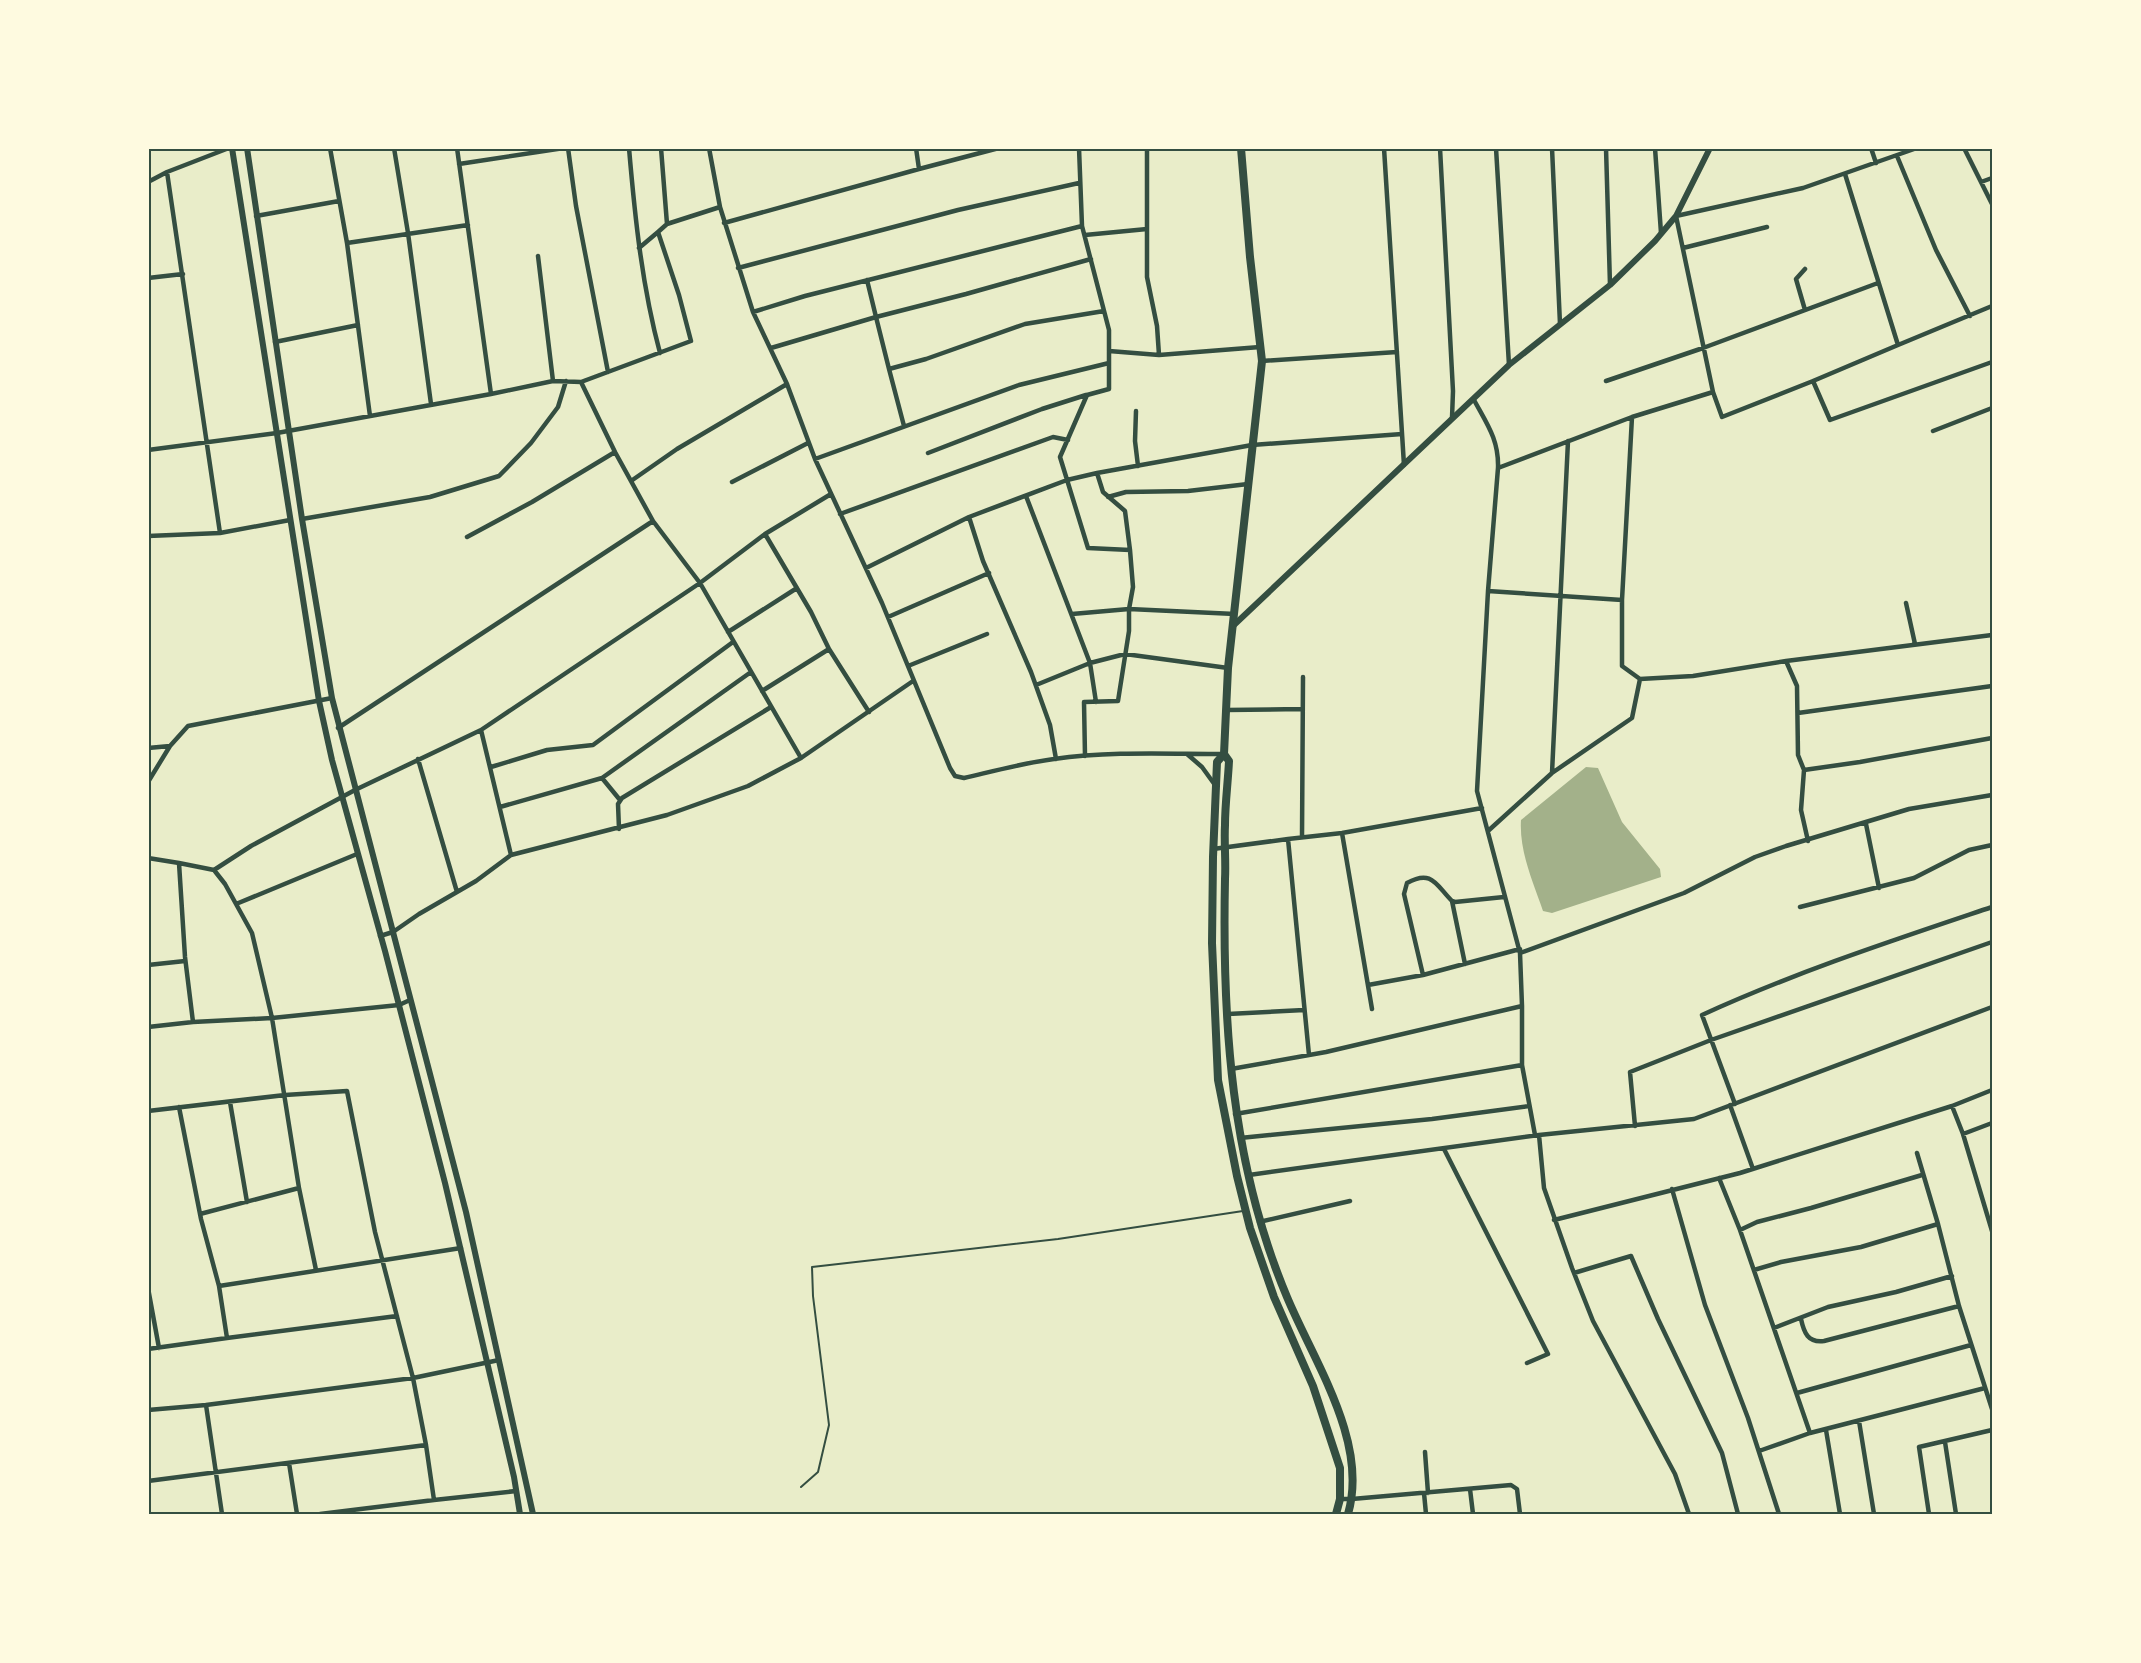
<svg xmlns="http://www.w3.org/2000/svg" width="2141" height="1663" font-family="Bitter,serif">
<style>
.water{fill:#a3b18a}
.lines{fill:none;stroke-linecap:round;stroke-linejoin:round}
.service{stroke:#344e41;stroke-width:2}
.minor{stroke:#344e41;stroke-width:4.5}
.tertiary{stroke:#344e41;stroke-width:6}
.primary{stroke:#344e41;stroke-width:8}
.neatline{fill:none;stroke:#344e41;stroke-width:2}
</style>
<rect width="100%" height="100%" fill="#e9edc9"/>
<path class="water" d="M1586 767 1598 768 1622 822 1660 869 1661 877 1552 913 1543 911C1533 882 1519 851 1521 820Z"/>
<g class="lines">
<path class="service" d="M801 1487 818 1472 829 1425 813 1296 812 1267 1058 1239 1243 1211"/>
<path class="minor" d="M330 148 347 243 370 416
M394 148 408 233 431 404
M457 148 491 394
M568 148 576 206 608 372
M629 148C635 218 642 286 660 353
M661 148 667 224
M709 148 720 207 753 312 787 384 815 459 882 603 950 768 955 776 964 778C994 771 1023 763 1054 759 1110 751 1167 754 1224 754
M916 148 919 169
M1079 148 1082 226 1109 330V389L1087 395 1060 457 1088 548 1130 550 1133 587 1129 609V631L1118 701 1084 702 1085 756
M1384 148 1404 465
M1440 148 1453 391 1452 418
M1496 148 1509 365
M1552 148 1560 324
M1606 148 1610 285
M1655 148 1661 233
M1871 148 1876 163
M1964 148 1992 204
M1897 156 1936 250 1970 316
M459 164 564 148
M167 172 220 533
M1845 174 1898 345 1992 306
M148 182 167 172 229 148
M1981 182 1992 178
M256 216 339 201
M724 223 919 169 999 148
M1085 235 1147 229
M347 243 468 225
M639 248 658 232
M1683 248 1767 227
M538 256 553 381
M738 268 958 210 1079 183
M148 278 183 274
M867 280 876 317 966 294 1091 259
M1805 310 1796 279 1805 269
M753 312 805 296 1082 226
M275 342 358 325
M771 348 876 317 889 369
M1109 351 1159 355 1157 326 1147 277V148
M1159 355 1260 347
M1262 361 1397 352
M1606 381 1703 348 1878 283
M1813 381 1898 345
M581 382 615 452 653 521 700 583 801 758
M1713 392 1676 216 1803 188 1917 148
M1474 400C1487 424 1499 440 1498 468L1632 417 1713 392 1722 417 1813 381 1830 420 1992 362
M1136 411 1135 441 1138 466
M1632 417 1622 600V666L1640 679 1693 676 1786 661 1797 686 1798 755 1804 770 1860 762 1992 738
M904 426 889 369 926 359 1025 324 1104 311
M1933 431 1992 408
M148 450 277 433 491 394 553 381 581 382 691 341 679 295 658 232 667 224 720 207
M928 453 1042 409 1086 395
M815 459 1019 385 1109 363
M1097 473 1103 492 1125 511 1130 550
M631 481 677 449 787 384
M732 482 808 443
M1026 496 1090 663 1096 702
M1108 497 1126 492 1188 491 1248 484
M840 514 1053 437 1068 440
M302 519 430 497 499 476 531 443 558 407 566 381
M765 534 811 612 829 649 869 712
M148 536 220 533 290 520
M467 537 532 502 615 452
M866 568 969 517
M1488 591 1498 468
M1906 603 1915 644
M1072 614 1129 609 1235 614
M888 617 989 573
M728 632 797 588
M1786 661 1992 635
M908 666 987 634
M1036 685 1090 663 1125 654 1228 668
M762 691 829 649
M1226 710 1301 709
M1798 713 1992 686
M338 728 653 521
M481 730 511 855
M148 748 170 746 188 726 332 698
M1187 754 1202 767 1215 785
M418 759 457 892
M1056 759 1050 725 1031 672 983 561 969 517 1067 480 1097 473 1252 445 1402 434
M491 767 547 750 593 745 733 642
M1804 770 1801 810 1808 841
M1552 773 1632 718 1640 679
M602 778 620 800
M148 782 170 746
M500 807 602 778 751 672
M1866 824 1879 888
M619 829 618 804 622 798 771 707
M1488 831 1552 773 1568 441
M1342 833 1372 1009
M1302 837 1303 677
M1288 839 1342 833 1482 808
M1213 849 1288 839 1309 1055
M148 858 179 863
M214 870 251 846 355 790 481 730 700 583 765 534 831 494
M1452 901 1465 964
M236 904 357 854
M1800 907 1914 878 1969 850 1992 845
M380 936 393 932 419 914 476 881 511 855 667 815 748 786 801 758 913 681
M1520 953 1477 791 1488 591 1622 600
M148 965 185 961
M1423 975 1404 894 1407 883C1432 869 1436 885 1452 901L1455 902 1504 897
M1368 985 1423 975 1520 949
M1228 1014 1304 1010
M193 1022 185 957 179 863 214 870 225 884 252 933 272 1018 299 1188 200 1214
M148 1027 193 1022 272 1018 399 1005 410 1000
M1522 1065V1006
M1231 1069 1326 1052 1522 1006 1520 953 1684 893 1755 857 1786 846 1909 809 1992 795
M230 1102 247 1202
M1735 1104 1702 1015C1796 972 1894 940 1992 907
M1730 1105 1753 1169
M1952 1106 1963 1134 1992 1231
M179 1107 201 1219 219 1286
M148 1111 285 1095 347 1091 375 1232 413 1378 426 1445
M1235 1114 1522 1065 1535 1135
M1635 1126 1630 1072 1711 1040 1992 942
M1963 1134 1992 1123
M1539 1135 1544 1188 1572 1268 1593 1321 1675 1474 1689 1514
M1240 1138 1432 1119 1529 1106
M1444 1149 1548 1354 1527 1363
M1917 1153 1938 1224 1959 1306 1992 1409
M1249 1175 1539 1135 1694 1119 1992 1007
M1719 1178 1740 1230 1810 1433
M299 1188 316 1270
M1672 1189 1705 1305 1748 1418 1779 1514
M1554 1220 1740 1173 1952 1106 1992 1090
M1259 1222 1350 1201
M1740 1230 1757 1222 1811 1208 1922 1175
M1754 1270 1781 1262 1861 1247 1938 1224
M1574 1273 1631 1256 1658 1319 1722 1453 1738 1514
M148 1288 159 1348
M1801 1319C1804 1333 1808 1343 1824 1341L1959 1306
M1774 1328 1828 1307 1896 1292 1952 1276
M227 1338 397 1316
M148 1349 227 1338 219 1286 461 1248
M1797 1393 1971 1345
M206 1405 222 1514
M148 1410 206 1405 413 1378 499 1360
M1859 1421 1874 1514
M1826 1430 1840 1514
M1945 1442 1956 1514
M1759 1451 1810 1433 1985 1388
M1425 1452 1428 1493
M289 1463 297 1514
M148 1481 426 1445 434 1500 320 1514
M1470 1489 1473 1514
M1424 1493 1426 1514
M1340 1499H1352L1511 1485 1517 1489 1520 1514
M434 1500 516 1491
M1929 1514 1919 1447 1992 1430"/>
<path class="tertiary" d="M232 148 319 701 332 760 385 951 445 1183 514 1477 520 1514
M247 148 302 519 332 698 466 1212 533 1514
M1234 625 1509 365 1610 285 1655 241 1676 216 1710 148"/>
<path class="primary" d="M1241 148 1250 257 1262 361 1228 668 1224 754 1217 762 1213 857 1212 943 1218 1080 1237 1176 1250 1228 1274 1297 1313 1386 1340 1468V1499L1336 1514
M1224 754 1229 761C1228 782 1225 804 1225 825 1224 843 1226 861 1225 879 1222 1022 1231 1164 1287 1297 1314 1362 1369 1442 1348 1514"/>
</g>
<rect width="2141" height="1663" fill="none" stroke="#fefae0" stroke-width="300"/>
<rect x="150" y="150" width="1841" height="1363" class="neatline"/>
</svg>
